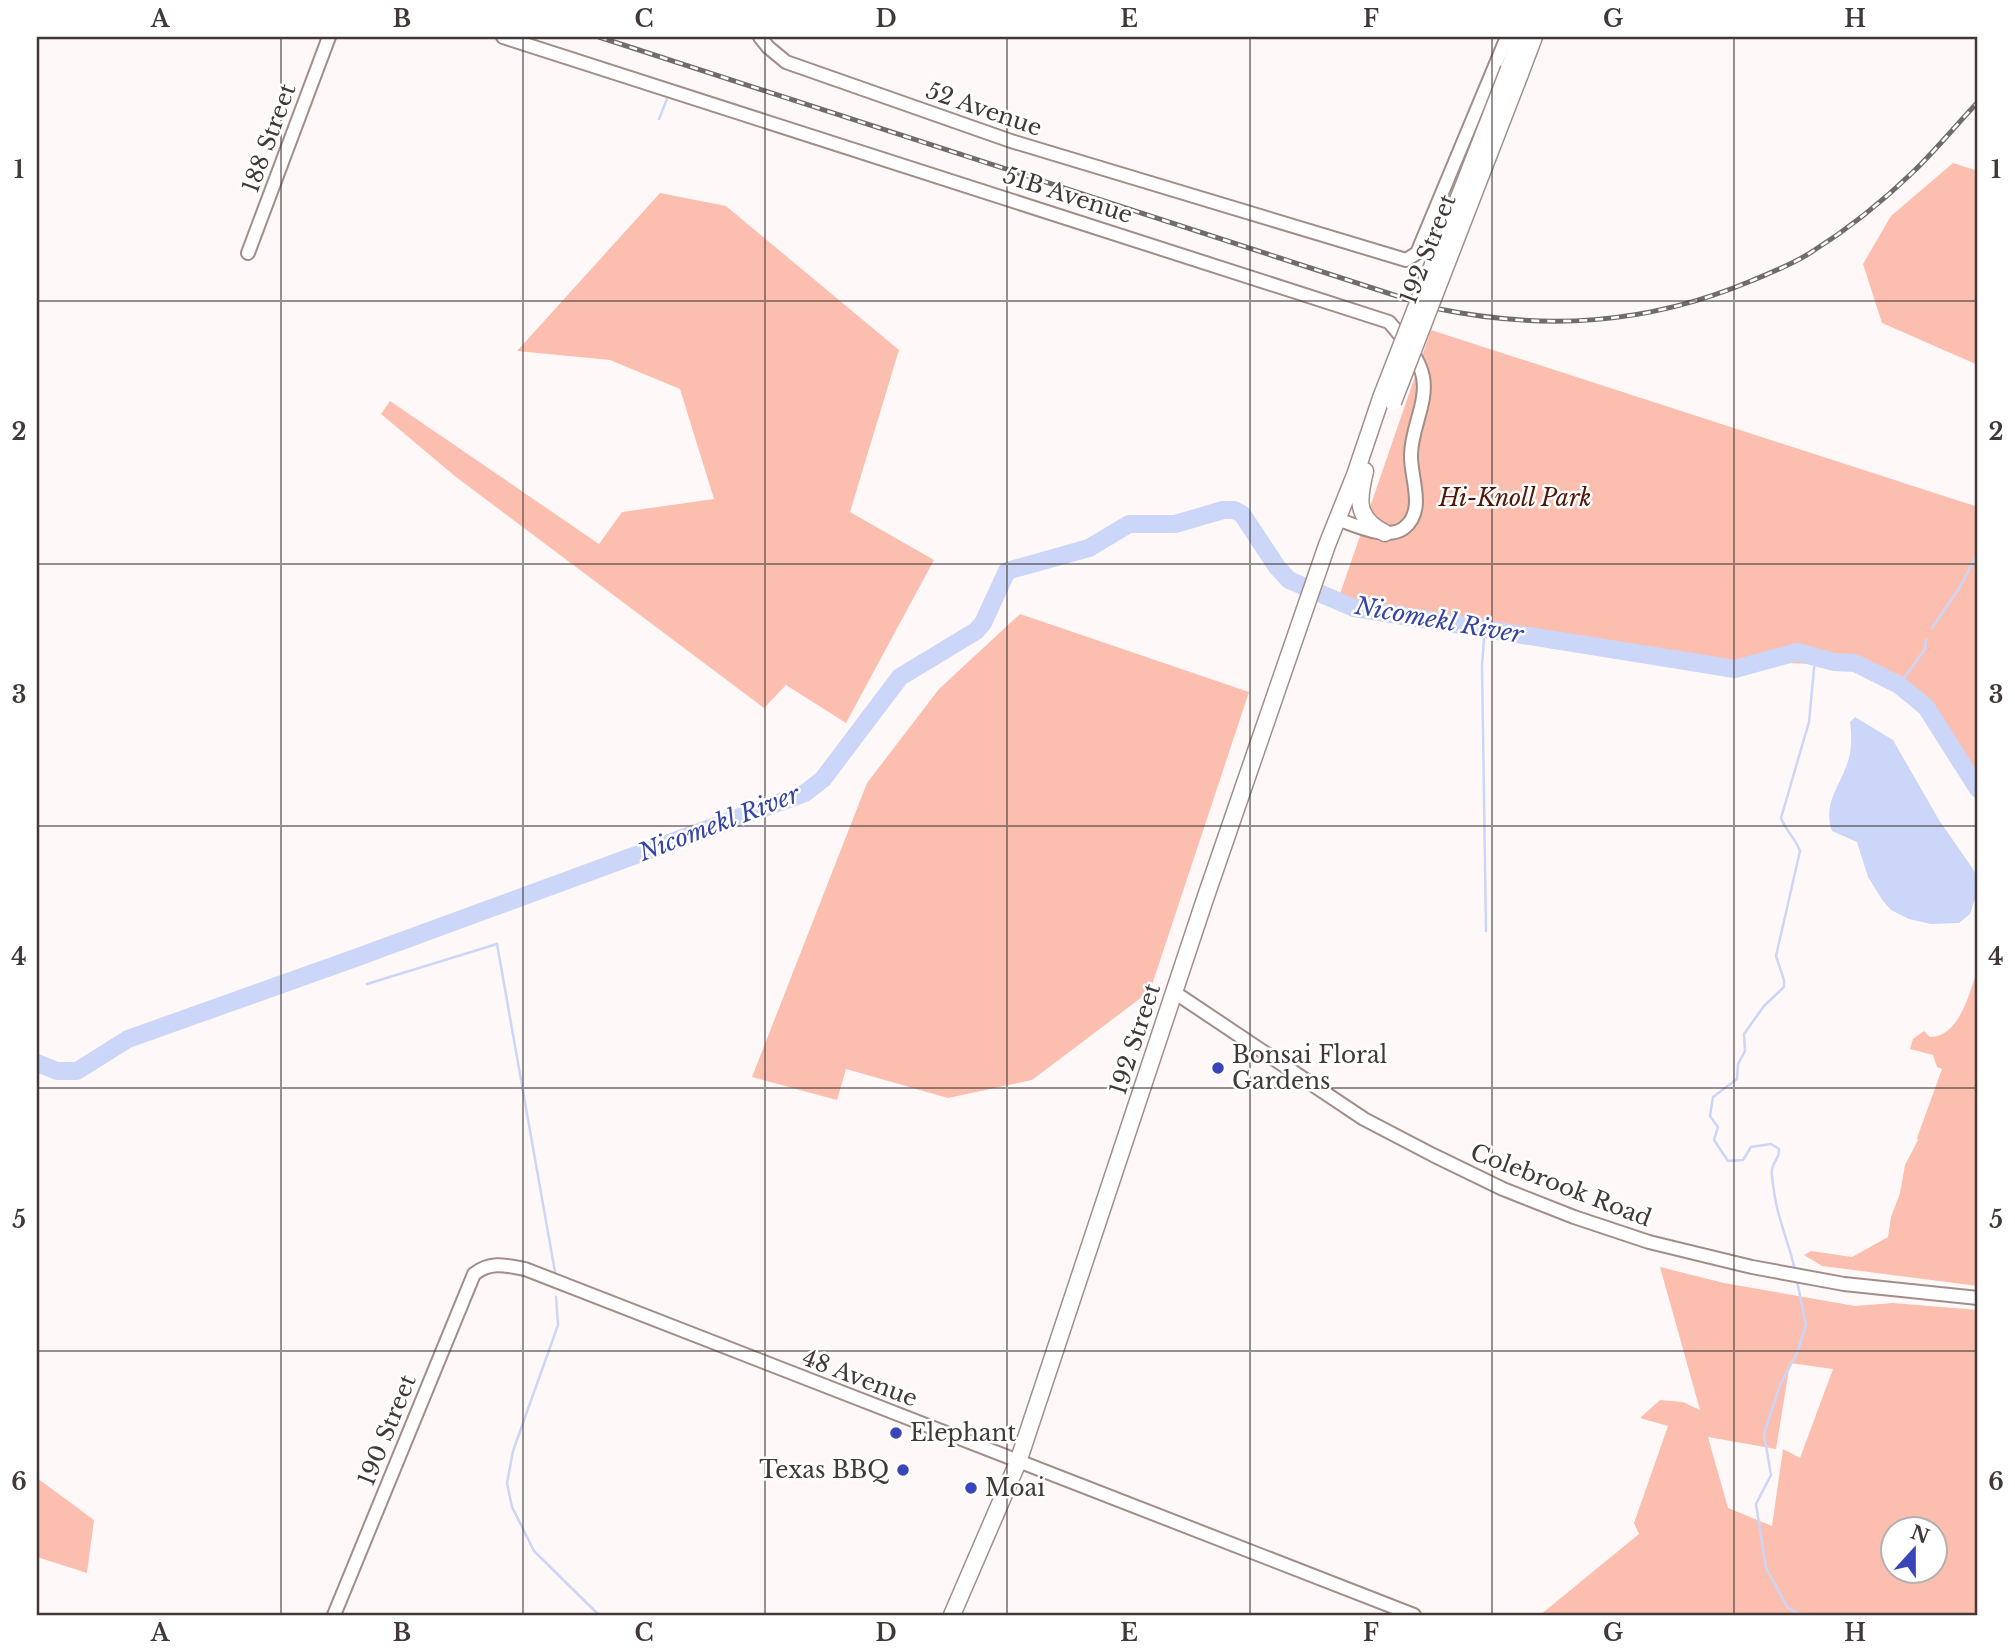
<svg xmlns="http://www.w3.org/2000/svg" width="2015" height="1652" font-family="'Libre Baskerville',serif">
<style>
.green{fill:#fcbfaf;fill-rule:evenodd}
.water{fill:#cbd6f9}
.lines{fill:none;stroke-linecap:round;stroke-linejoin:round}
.stream{stroke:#cbd6f9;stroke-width:2.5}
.river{stroke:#cbd6f9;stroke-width:18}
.minor-casing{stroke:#a28d88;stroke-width:16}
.major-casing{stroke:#a28d88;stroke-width:19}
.minor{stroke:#fff;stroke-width:12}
.major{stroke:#fff;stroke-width:16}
.rail-casing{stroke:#736b69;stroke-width:5}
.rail{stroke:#fff;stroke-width:2.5;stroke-dasharray:8;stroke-linecap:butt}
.major-bridge-casing{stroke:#a28d88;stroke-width:19;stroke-linecap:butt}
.major-bridge{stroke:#fff;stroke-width:16}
.grid{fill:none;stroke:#423937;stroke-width:2;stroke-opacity:0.55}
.poi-dot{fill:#3846b9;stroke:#fff;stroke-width:2.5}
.labels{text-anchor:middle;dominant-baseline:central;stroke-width:5;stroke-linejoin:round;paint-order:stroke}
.street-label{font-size:23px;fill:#423937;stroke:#fff}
.park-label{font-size:23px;font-style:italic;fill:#511606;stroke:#fff}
.poi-label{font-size:23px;fill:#423937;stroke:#fff;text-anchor:start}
.water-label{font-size:24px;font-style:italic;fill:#3645a4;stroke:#fff}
.neatline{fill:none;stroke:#423937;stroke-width:2.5}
.grid-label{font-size:23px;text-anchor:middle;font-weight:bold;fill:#423937}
</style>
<rect width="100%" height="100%" fill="#fef9f8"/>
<path class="green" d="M1953 163 1978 171V365L1882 323 1863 264 1891 216Z
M660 193 726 206 899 350 850 512 934 560 846 723 786 685 764 708 456 477 381 414 390 401 599 544 622 512 714 499 680 389 610 360 517 351Z
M1431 330 1978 507V789C1942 738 1909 678 1843 665L1705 660 1594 649 1500 631 1384 614 1363 607 1340 594Z
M1020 614 1249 692 1150 991 1032 1080 948 1098 846 1069 837 1100 752 1077 867 783 939 689Z
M1978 968V1286L1822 1266 1804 1255 1811 1251 1852 1257 1888 1237 1891 1217 1900 1193 1905 1165 1918 1140 1917 1138 1942 1069 1937 1067 1933 1055 1910 1049 1913 1039 1924 1031 1930 1037C1960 1037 1970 991 1978 968Z
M1660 1267 1724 1283 1855 1306 1893 1303 1978 1310V1615H1540L1639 1534 1634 1523 1668 1426 1640 1418 1660 1400 1683 1402 1700 1410ZM1790 1363 1833 1369 1800 1458 1783 1449 1772 1526 1728 1508 1708 1437 1776 1449ZM1892 1530H1934V1572H1892Z
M37 1478 94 1520 87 1573 37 1557Z"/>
<path class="water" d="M1855 717 1893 740 1939 820 1973 869 1978 881V889L1970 914 1959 923 1931 924 1909 919 1891 910 1883 901 1868 877 1857 842 1832 831C1823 806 1837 790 1846 767 1852 752 1852 738 1850 722Z"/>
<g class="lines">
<path class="stream" d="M659 119 667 99
M1485 628 1482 665 1486 931
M1932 628 1960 587 1978 553
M1899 685 1925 649 1926 640
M367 984 497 944 555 1272
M1795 1271C1790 1244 1777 1219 1774 1191 1773 1184 1771 1175 1772 1169 1774 1160 1780 1158 1779 1149L1771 1144 1751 1147 1743 1160 1728 1161 1714 1140 1718 1127 1710 1116 1713 1097 1737 1079 1738 1064 1745 1051 1744 1034 1764 1006 1784 987V980L1776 956 1800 851C1796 839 1786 831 1781 818L1809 722 1815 658
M1797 1281 1806 1325 1797 1353 1780 1385 1764 1434 1771 1475 1756 1504 1766 1568 1788 1608 1801 1615
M556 1297 558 1325 513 1451 507 1483 512 1507 534 1551 599 1615"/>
<path class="river" d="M37 1063 57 1071H77L128 1039 358 957 805 793 823 779 900 677 976 631 983 623 1007 571 1089 548 1129 524H1175L1223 510H1234L1242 514 1277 567 1289 580 1354 608 1735 669 1797 652 1834 662 1855 663 1899 685 1926 707 1978 789"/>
<g class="minor-casing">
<path id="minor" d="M503 37 1389 322C1402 337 1419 357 1423 377 1428 403 1410 431 1411 457 1411 479 1426 511 1404 528 1387 541 1355 525 1337 519
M760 37 768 47 786 62 1011 141 1406 260 1417 253 1507 37
M248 253 329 37
M1174 992 1364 1119 1433 1155 1503 1189 1574 1217 1649 1242 1752 1267 1844 1284 1978 1298
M334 1615 474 1274C490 1261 505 1265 525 1269L1414 1615"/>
</g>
<g class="major-casing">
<path id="major" d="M1509 69 1521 37
M1520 74 1534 37
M1365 471C1358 500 1355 518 1385 533
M952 1615 1018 1462 1205 899 1327 545 1355 475 1381 398"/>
</g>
<use href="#minor" class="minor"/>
<use href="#major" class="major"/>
<g class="rail-casing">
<path id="rail" d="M599 37 1434 308C1545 331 1646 325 1751 281 1772 272 1794 264 1813 251 1848 229 1883 201 1913 172 1936 150 1956 125 1978 102"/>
</g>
<use href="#rail" class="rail"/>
<g class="major-bridge-casing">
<path id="major-bridge" d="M1381 398 1509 69
M1393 402 1520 74"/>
</g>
<use href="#major-bridge" class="major-bridge"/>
</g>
<path class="grid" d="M281 37V1615M523 37V1615M765 37V1615M1007 37V1615M1250 37V1615M1492 37V1615M1734 37V1615M37 301H1978M37 564H1978M37 826H1978M37 1088H1978M37 1351H1978"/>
<g class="poi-dot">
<circle cx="1218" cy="1068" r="7"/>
<circle cx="896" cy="1433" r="7"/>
<circle cx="903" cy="1470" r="7"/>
<circle cx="971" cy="1488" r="7"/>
</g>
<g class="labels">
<g class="street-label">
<text transform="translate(984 109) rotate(19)">52 Avenue</text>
<text transform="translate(269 138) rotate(-70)">188 Street</text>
<text transform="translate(1068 195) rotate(18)">51B Avenue</text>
<text transform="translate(1428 249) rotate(-69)">192 Street</text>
<text transform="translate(1135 1039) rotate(-72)">192 Street</text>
<text transform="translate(1561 1185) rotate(21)">Colebrook Road</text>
<text transform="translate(860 1378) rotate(21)">48 Avenue</text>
<text transform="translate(387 1430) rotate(-68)">190 Street</text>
</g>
<g class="park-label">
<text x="1515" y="498">Hi-Knoll Park</text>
</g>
<g class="poi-label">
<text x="1232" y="1055">Bonsai Floral<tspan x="1232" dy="26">Gardens</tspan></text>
<text x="910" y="1433">Elephant</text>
<text x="889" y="1470" text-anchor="end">Texas BBQ</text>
<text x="985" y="1488">Moai</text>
</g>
<g class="water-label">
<text transform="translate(1439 620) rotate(10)">Nicomekl River</text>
<text transform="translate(719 823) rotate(-21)">Nicomekl River</text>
</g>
</g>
<rect width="2015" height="1652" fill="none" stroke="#ffffff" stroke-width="77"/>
<g transform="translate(1914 1550) rotate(21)"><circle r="33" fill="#ffffff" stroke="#b3b0af" stroke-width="2"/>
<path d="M0-5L12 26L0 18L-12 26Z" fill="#3846b9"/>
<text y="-10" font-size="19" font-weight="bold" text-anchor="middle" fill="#423937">N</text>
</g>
<rect x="38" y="38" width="1938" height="1576" class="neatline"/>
<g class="grid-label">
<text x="160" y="27">A</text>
<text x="402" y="27">B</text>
<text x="644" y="27">C</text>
<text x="886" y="27">D</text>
<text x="1129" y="27">E</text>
<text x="1371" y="27">F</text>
<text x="1613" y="27">G</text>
<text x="1855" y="27">H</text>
<text x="19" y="178">1</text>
<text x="1996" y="178">1</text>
<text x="19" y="440">2</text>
<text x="1996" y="440">2</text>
<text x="19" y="703">3</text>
<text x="1996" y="703">3</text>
<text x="19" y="965">4</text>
<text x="1996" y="965">4</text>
<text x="19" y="1228">5</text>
<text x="1996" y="1228">5</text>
<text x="19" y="1490">6</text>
<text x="1996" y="1490">6</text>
<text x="160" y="1641">A</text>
<text x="402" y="1641">B</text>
<text x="644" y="1641">C</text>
<text x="886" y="1641">D</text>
<text x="1129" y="1641">E</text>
<text x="1371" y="1641">F</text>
<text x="1613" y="1641">G</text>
<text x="1855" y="1641">H</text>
</g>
</svg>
